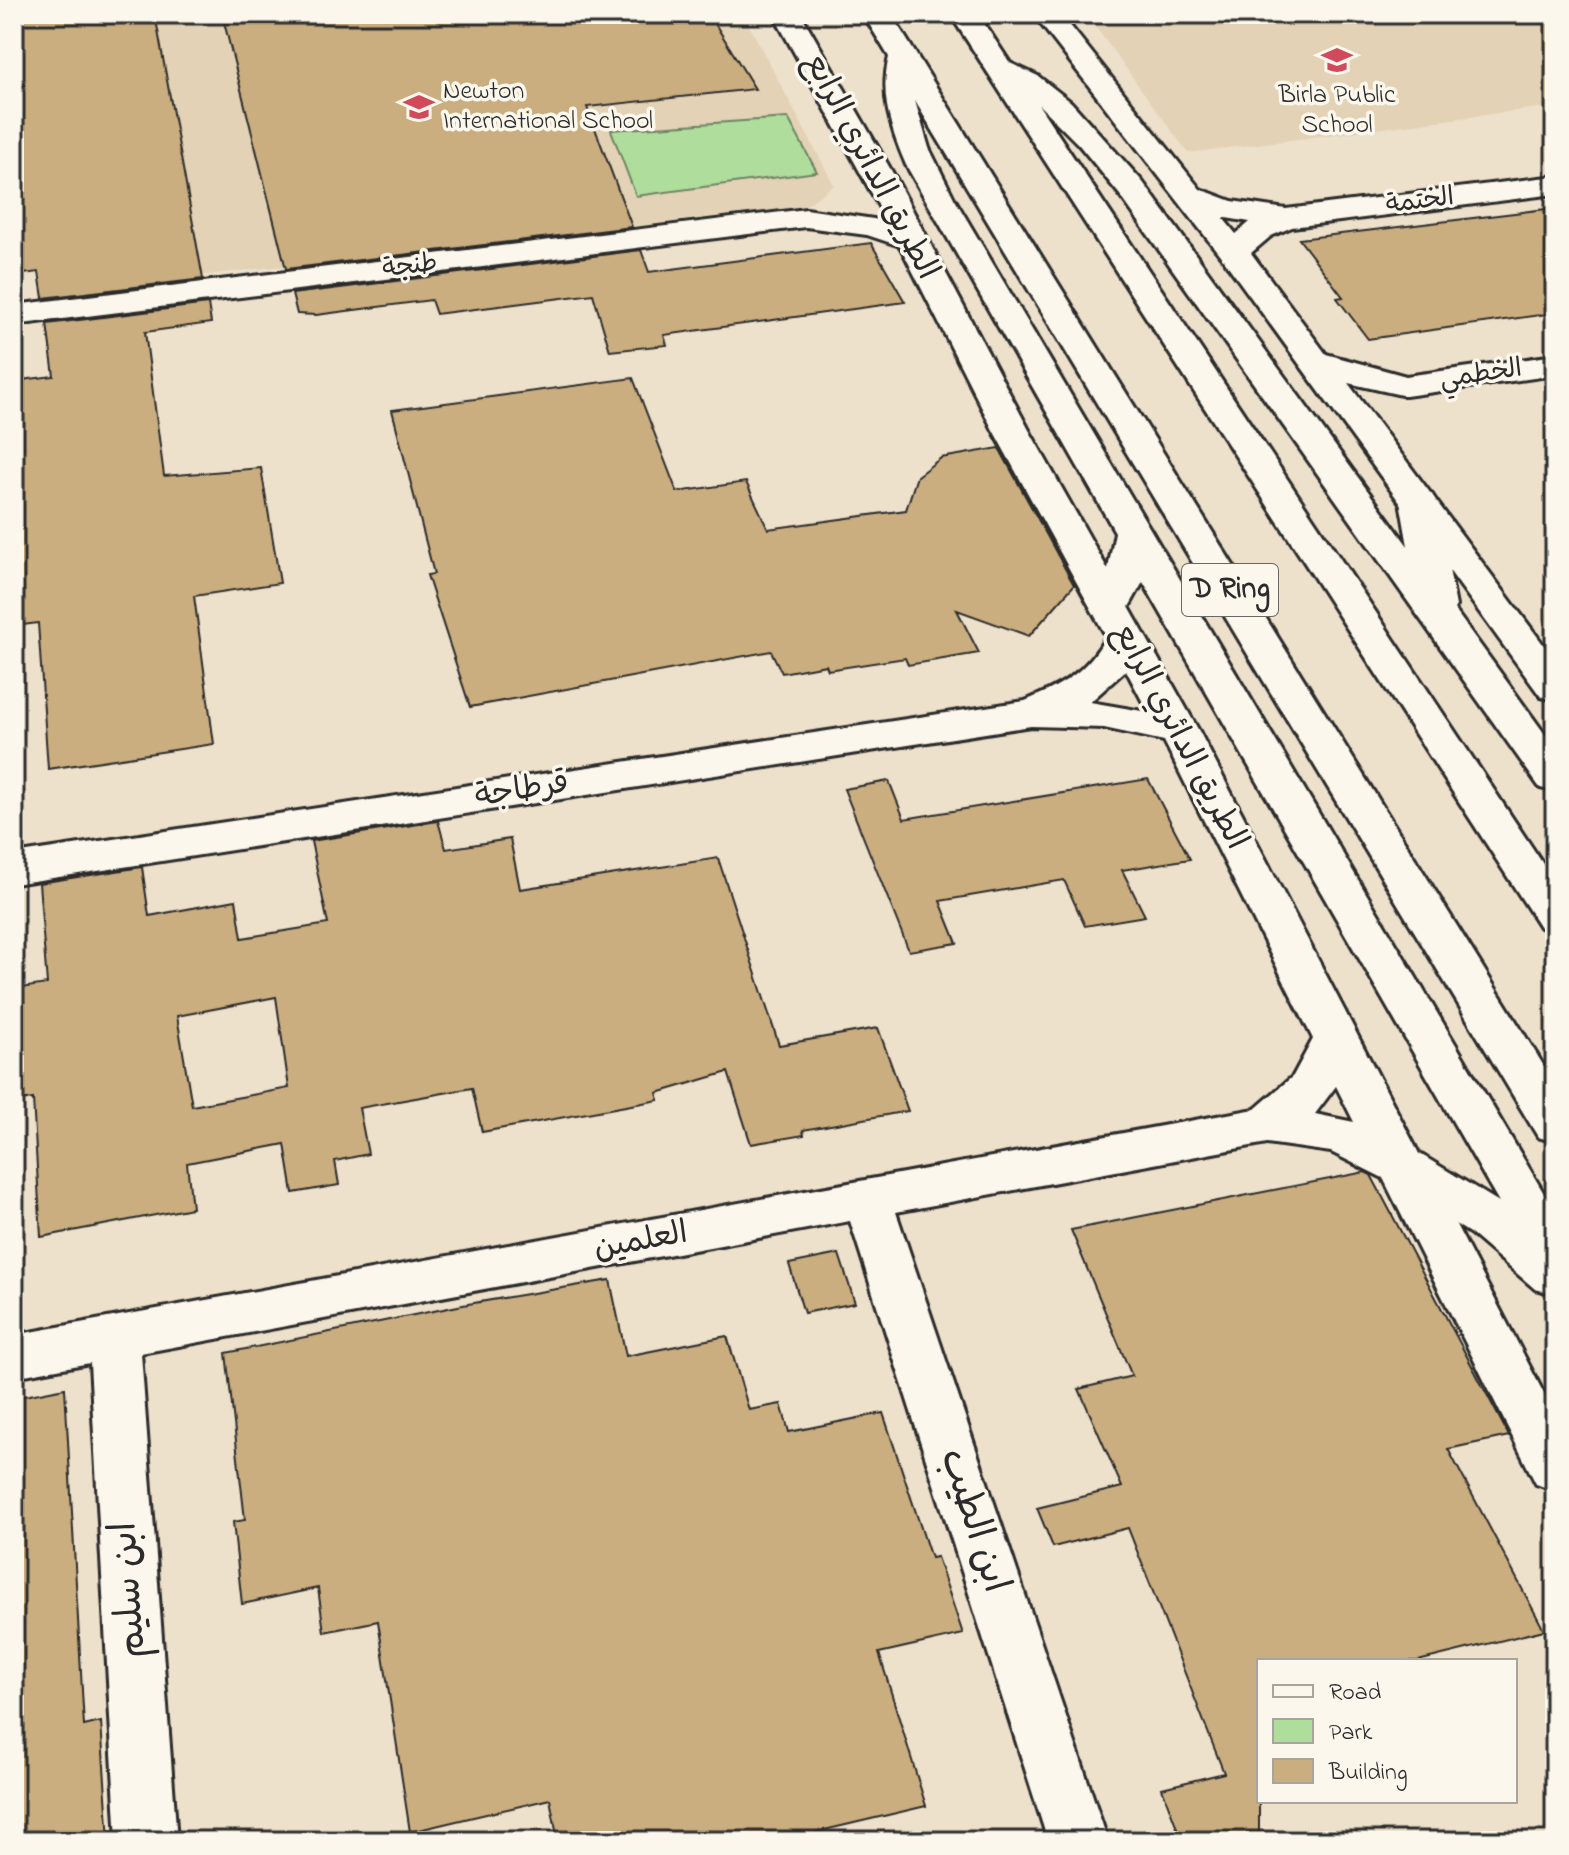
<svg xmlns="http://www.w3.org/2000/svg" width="1569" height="1855" font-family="'Indie Flower','Playpen Sans Arabic',sans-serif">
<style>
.built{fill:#e3d2b5}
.green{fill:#afdd9c;stroke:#6d8464;stroke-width:2}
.building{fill:#cbae80;stroke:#2b2b2b;stroke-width:2;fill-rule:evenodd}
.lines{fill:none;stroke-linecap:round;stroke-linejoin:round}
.street-casing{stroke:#2b2b2b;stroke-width:6}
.primary-casing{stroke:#2b2b2b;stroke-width:6}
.street{fill:#fbf7ec;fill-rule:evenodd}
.primary{fill:#fbf7ec;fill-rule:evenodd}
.labels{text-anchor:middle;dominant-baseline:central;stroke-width:7;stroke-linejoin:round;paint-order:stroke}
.far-poi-label{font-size:26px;fill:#2b2b2b;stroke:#fbf7ec;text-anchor:start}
.far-street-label{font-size:26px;fill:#2b2b2b;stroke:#fbf7ec}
.shield{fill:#fbf7ec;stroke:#696865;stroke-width:2}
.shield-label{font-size:30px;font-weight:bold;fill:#2b2b2b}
.street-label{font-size:32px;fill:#2b2b2b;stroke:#fbf7ec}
.near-street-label{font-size:38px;fill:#2b2b2b;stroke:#fbf7ec}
</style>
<rect width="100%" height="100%" fill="#ede1cc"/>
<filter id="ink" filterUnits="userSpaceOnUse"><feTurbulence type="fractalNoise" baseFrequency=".0125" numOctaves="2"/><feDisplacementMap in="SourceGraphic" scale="16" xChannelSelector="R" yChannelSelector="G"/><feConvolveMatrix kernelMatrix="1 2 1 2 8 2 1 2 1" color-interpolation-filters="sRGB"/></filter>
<g filter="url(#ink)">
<path class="built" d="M199 14H743L834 185 805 206 50 293 42 30Z
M1086 14H1555V106L1188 153Z"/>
<path class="green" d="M788 118 817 172 636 196 611 130Z"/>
<path class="building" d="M14 14H155L203 279 43 298 39 272 14 275Z
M222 14H709L755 89 587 107 632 227 286 269Z
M1555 208V313L1368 339 1337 298 1343 297 1299 239Z
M871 243 905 302 664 335 667 345 610 351 593 294 436 314 431 300 316 315 297 314 292 294 641 250 649 272Z
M208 304 211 323 145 332 164 476 261 468 280 583 194 596 214 744 48 769 38 623 14 626V381L54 376 47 324Z
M633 378 677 492 746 482 768 529 906 510 917 476 941 458 999 448 1074 585 1029 636 957 610 979 653 908 665 905 658 828 670 826 665 782 673 771 651 470 707 427 575 434 574 392 410Z
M1148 779 1190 859 1122 870 1145 916 1085 926 1064 880 940 901 957 943 909 951 844 789 889 781 904 819Z
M438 821 446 849 510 839 520 889 718 858 779 1045 878 1028 908 1111 803 1130 804 1135 751 1144 728 1072 657 1093 659 1100 482 1132 472 1088 359 1108 368 1154 335 1161 339 1185 293 1193 285 1144 187 1163 192 1208 41 1237 33 1099 14 1102V989L47 984 39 883 142 867 149 916 236 900 242 938 328 924 311 841ZM276 997 289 1088 192 1106 177 1016Z
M1365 1172 1371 1175 1509 1436 1448 1449 1544 1630 1418 1661H1259V1841H1182L1162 1788 1224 1773 1128 1528 1053 1547 1037 1508 1122 1487 1079 1389 1132 1376 1071 1230Z
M839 1254 855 1303 804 1313 789 1264Z
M610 1280 626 1356 727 1336 749 1410 781 1404 789 1432 883 1413 931 1558 937 1557 963 1634 879 1653 926 1806 816 1832 818 1841H558L550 1799 410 1832 378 1621 324 1632 318 1588 242 1604 233 1522 245 1520 226 1353 468 1304Z
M65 1388 84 1726 101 1722 109 1841H14V1398Z"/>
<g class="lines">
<g class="street-casing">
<path id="street" d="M773 14H801L895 177 1029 430 1199 731 1555 1415V1491L1536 1484 1383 1178 1331 1152 1267 1143 896 1212 1108 1841H1048L850 1221 141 1353 177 1841H117L90 1363 14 1377V1335L1255 1109 1293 1076 1313 1039 1164 741 1104 728 1031 726 14 884V854L1025 701C1061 686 1088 671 1106 636L993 430 900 246 867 235 806 227 14 325V305L806 209 887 221ZM1126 670 1148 712 1090 702ZM1336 1086 1354 1122 1315 1114Z
M1033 14H1061L1200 189 1232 201 1286 209 1555 176V194L1292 227 1271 236 1251 253 1326 354 1406 376 1555 355V375L1406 396 1348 383 1555 660V700L1541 697 1223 259ZM1223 218H1226L1250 222 1236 234Z"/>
</g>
<g class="primary-casing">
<path id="primary" d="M863 14H891L1555 1084V1142L1538 1137 915 101 929 148 954 198 1555 1212V1294L1535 1289 1471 1234 1386 1180 1379 1167 1386 1154 1403 1149 1420 1154 1499 1202 1143 582 1124 616 1110 620 1096 616 1091 608 1105 585 1115 532 906 165C891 130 879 94 889 57Z
M950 14H978L1010 63 1038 76 1071 102 1142 181 1408 546 1400 501 1405 493 1418 490 1431 493 1436 501 1456 606 1454 609 1555 748V791L1540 788 1120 195 1079 145 1038 104 1555 882V931L1540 927Z"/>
</g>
<use href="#street" class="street"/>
<use href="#primary" class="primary"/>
</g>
</g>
<defs>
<g id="school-bare" transform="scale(2.4)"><path d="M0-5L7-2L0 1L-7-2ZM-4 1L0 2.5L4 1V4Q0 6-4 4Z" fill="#d1495b" stroke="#fbf7ec" stroke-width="2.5" paint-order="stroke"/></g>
</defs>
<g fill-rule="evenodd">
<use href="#school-bare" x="1337" y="60"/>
<use href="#school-bare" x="419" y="107"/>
</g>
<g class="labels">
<g class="far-poi-label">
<text x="443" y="92">Newton<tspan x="443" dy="30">International School</tspan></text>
<text x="1337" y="96" text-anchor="middle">Birla Public<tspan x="1337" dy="30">School</tspan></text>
</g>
<g class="far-street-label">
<text transform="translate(1420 202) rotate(-7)">الختمة</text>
<text transform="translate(410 267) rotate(-7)">طنجة</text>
<text transform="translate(1481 375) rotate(-8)">الخطمي</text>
</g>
<rect class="shield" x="1182" y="564" width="96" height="52" rx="6"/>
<g class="shield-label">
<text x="1230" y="590">D Ring</text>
</g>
<g class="street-label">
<text transform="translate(870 167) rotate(62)">الطريق الدائري الرابع</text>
<text transform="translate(1179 737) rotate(62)">الطريق الدائري الرابع</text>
<text transform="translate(522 791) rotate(-9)">قرطاجة</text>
<text transform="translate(641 1242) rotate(-10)">العلمين</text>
</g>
<g class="near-street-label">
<text transform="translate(973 1521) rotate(72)">ابن الطيب</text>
<text transform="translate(130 1590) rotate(-94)">ابن سليم</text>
</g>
</g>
<rect width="1569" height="1855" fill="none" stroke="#fbf7ec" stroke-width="48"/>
<rect x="24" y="24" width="1521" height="1807" fill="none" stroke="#2b2b2b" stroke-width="3" filter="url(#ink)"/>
<rect x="1257" y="1659" width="260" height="144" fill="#fbf7ec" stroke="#a8a59f" stroke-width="2"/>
<rect x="1273" y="1685" width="40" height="12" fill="#fbf7ec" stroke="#a8a59f" stroke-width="2"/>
<text x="1329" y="1699" font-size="24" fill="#2b2b2b">Road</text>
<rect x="1273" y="1719" width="40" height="24" fill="#afdd9c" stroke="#a8a59f" stroke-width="2"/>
<text x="1329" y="1739" font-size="24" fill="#2b2b2b">Park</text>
<rect x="1273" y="1759" width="40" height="24" fill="#cbae80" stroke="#a8a59f" stroke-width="2"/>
<text x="1329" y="1779" font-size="24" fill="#2b2b2b">Building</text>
</svg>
